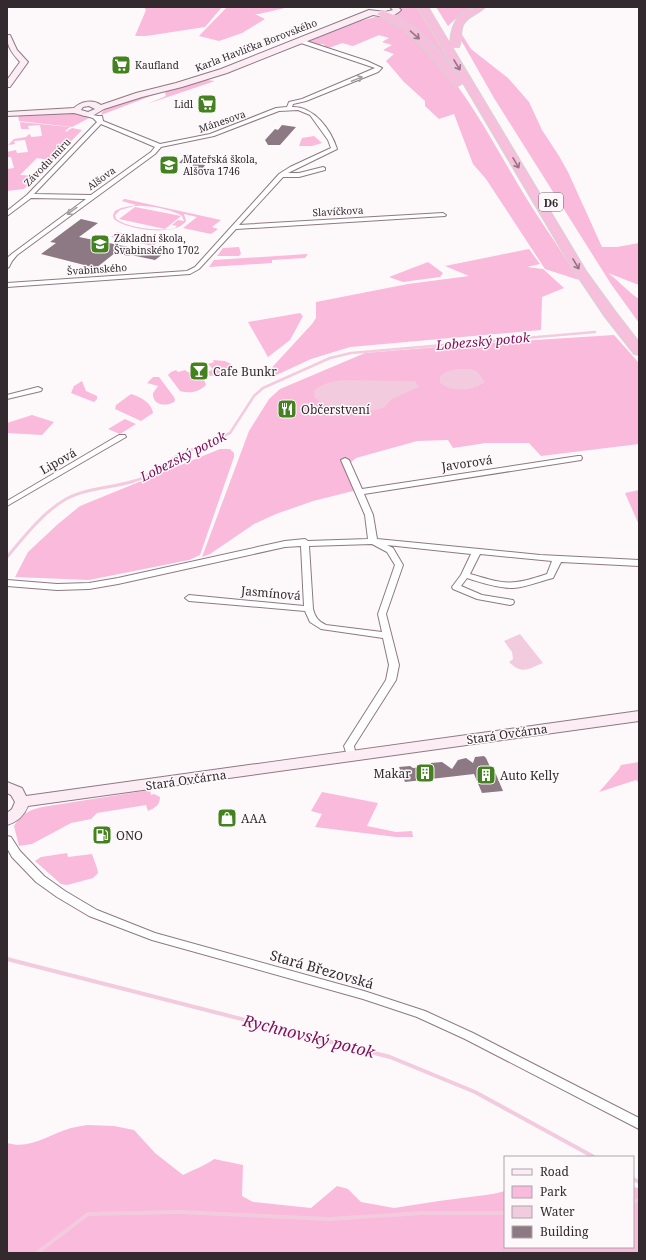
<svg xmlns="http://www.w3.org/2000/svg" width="646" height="1260" font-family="'Noto Serif',serif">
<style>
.green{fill:#f9badb;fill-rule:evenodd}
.water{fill:#f3cbdf}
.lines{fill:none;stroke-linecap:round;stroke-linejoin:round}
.stream-far2{stroke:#f3cbdf;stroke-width:2.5}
.stream-far1{stroke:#f3cbdf;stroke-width:3}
.stream{stroke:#f3cbdf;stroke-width:4}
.building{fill:#8d7983}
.street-casing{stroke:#8d7983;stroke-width:2}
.secondary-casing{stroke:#8d7983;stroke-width:2}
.highway-casing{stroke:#d6d4d5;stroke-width:2}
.street{fill:#fff;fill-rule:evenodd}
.secondary{fill:#fcecf4;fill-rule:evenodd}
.highway{fill:#f6bfdb;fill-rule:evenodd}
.oneway{stroke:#947485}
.oneway2{stroke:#a39fa1}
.labels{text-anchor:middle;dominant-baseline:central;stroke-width:3;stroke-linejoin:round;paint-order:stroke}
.far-street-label{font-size:10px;fill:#332a2f;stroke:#fdf9fb}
.far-poi-label{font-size:10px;fill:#332a2f;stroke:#fdf9fb;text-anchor:start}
.shield{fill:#fdf9fb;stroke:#70686c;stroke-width:1}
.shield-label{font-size:11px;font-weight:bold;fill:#332a2f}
.poi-label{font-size:12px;fill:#332a2f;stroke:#fdf9fb;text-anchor:start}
.street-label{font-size:12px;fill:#332a2f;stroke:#fdf9fb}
.water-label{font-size:13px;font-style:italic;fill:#7f0e5a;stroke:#fdf9fb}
.near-street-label{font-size:14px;fill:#332a2f;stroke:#fdf9fb}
.near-water-label{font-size:16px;font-style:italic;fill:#7f0e5a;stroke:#fdf9fb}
</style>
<rect width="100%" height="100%" fill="#fdf9fb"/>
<path class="green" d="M144 7H222L205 27 146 36H135L146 10Z
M227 7H289L259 14H255L265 19 242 33 219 41 199 36Z
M398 7H417L460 79 431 48 398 17 392 14Z
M436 7H472L461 14 448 26Z
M379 16C392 17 399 26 409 34 463 78 492 143 528 201 545 228 563 253 579 280L545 269 486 179 473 164 454 114 439 119 425 106V101L404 82 386 61 394 54 383 50 392 45 382 42 389 38 379 35 353 46 342 43 329 48 331 49 322 47 325 45 322 44 318 46 306 42 353 23Z
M461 33 471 49 508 78 529 102 542 130 559 156 568 172 602 247H617L639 243V285L608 273C619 281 627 291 639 299V323L611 284 577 230 494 98 465 47 460 39Z
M207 80 215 81 147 104 166 96 165 93 167 91Z
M164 91 101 115 102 112C111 102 149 95 164 91Z
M68 112 91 117 72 127 19 121 18 115Z
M20 122 70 127 65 131 69 132 67 131 72 128 82 130 45 168 38 167 43 166 49 160 37 158 20 175 37 176 24 189 7 191V169L14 168 11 157H7V152L16 150 17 153 28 152 25 140 14 141 15 144 8 145 14 139 26 137 28 135 30 134 31 137 42 136 40 125 28 126 29 129H21Z
M314 136 322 143 312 146H299L302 138Z
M124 199H125L221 220 212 227 218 229 211 234 183 228 197 217 184 214 186 221C176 237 127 230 114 219L113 215 115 211 121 208 136 205 122 201ZM134 206C146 205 172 209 182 216L184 221 178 220 172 225 177 226 175 228C161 232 128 228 116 219L115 215 120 210Z
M135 207 181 216 165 229 119 219Z
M117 232 159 241 153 246 111 237Z
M239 247 241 254 239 256H217L223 248Z
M529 249 540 264 527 267 543 269 564 288 542 297 541 330 350 347 311 359 270 378 265 375 312 324 316 318V302L408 284 469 276 445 266Z
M308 254 305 258 272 260V263L209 267 214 260Z
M428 262 443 273 440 277 403 282 389 277Z
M300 313 303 316 290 340 268 357 248 322Z
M614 335 639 363V444L541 456 529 443H486L453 448 448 440 417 441 356 458 350 463 360 487 353 491 313 501 276 514 254 524 210 554 202 557 249 431 269 399 280 389 365 353 487 343Z
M213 360 225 361 231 364V369L221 375 210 376 208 372 213 369 208 364 214 362Z
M176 370 178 372 185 370C192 376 204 373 206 385 199 392 189 394 180 391L168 375 171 372Z
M153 377H159L174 397 175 400 174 402C165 407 152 405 153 393L158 386 147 383Z
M82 381 86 391 97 396V399L94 402 71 393 74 386Z
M131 394C139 396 152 403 153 413L141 421 115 409 116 405Z
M32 415 54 422 42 435 7 433V423Z
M125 419 136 424 120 434 108 429Z
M220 449H230L234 453V457L200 555 189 560 89 580 15 577 28 552 58 524 80 506Z
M639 490V525L625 493Z
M639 762V783L636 780 599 792 619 769 621 765Z
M150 790 151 795 154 794 160 797C160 805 155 808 148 811L146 805 97 813 91 819 71 823 32 844 19 846 14 826C21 814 29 810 42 807Z
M322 792 378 803 367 826 396 832 412 831 413 837H396L315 827 322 814 311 811Z
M67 853 68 857 92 854 97 868 98 873 93 878 67 885 61 884 35 861 41 857Z
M87 1125 114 1126 134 1130 155 1153 183 1175C194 1169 205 1166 214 1159L243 1165 242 1196 253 1202 311 1208 337 1186 348 1189 361 1202 394 1208 439 1201 493 1194 505 1191V1247H633V1187L638 1188 639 1253H7V1143C31 1150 49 1134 71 1128 76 1127 81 1126 87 1125Z"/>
<path class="water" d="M458 369H471L478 372 485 382C472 391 453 393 440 383V376L448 371Z
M342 380 415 381 419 387 392 399 383 408 367 412H347L321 402 315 398 314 391C322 383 332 382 342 380Z
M520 634 543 663C528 669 522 675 509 662L513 659 512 652 504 641Z"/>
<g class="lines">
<path class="stream-far2" d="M131 482 143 478 175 457 230 433 254 396 263 388 330 358 351 353 595 332"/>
<path class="stream-far1" d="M7 557C24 537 43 512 66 499 86 488 112 488 134 481"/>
<path class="stream" d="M7 959 390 1057 475 1092 594 1157
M633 1179 639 1182
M633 1202 639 1200
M37 1253 88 1214 178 1212 329 1219 423 1213H505"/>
</g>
<path class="building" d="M282 125 296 127 280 145H268L265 140 275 129 278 130Z
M186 155 196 156 190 164 179 163Z
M167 161 176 162 170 170 160 169Z
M194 164 205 165 199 174 187 172Z
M81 219 98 223 79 237 163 254 155 260 131 255 129 256 115 253 96 268 41 254 56 243 50 242Z
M484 756 486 758 492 771 495 772 503 791 482 793 474 774 405 782 399 767 410 766 413 768 430 766 431 763 442 762 452 769 458 760 466 758 473 763 475 757Z"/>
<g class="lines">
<g class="street-casing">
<path id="street" d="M300 39 367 61 382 68 378 72 306 101 293 104 292 107C314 106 331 130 337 149L288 173H299L323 167 325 168V170L299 177H283L239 225 443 213 446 215 445 216 236 229 199 269 190 274 7 287V283L187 271 195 267 279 174 290 167 331 148 328 140 310 115 298 110 279 111 214 136 161 147 155 154 17 255 12 261 9 267 7 268V258L13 253 86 199 31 198 7 216V211L27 195 97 122 93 118 82 115V113L98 116H102L103 121 160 144 210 134 276 108 287 107 289 102 302 99 375 68 298 42 297 41ZM101 124 155 147 151 152 91 195 34 194Z
M38 387 42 389 41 391 7 399V395Z
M119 435H125L126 437 7 506V501Z
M578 456H581L582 458 581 460 364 494 373 515 377 539 540 555 639 560V566L561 562 553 578C540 581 527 587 513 588 498 588 482 583 467 578L461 586 482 595 513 600 514 602 513 604 510 605 477 599 453 589 452 587 461 575 471 554 387 545 393 548 403 565 386 614 399 665 396 680 354 746 356 756 354 758H348L344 746 386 680 389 665 383 638 321 629 310 622 305 611 189 601 185 598 189 595 304 606 301 546 285 547 118 584 89 589 57 590 7 586V580L57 584 89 583 118 578 285 541 305 539 308 541 368 539 365 515 341 460 345 458 349 460 362 489ZM372 544 387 552 395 565 378 614 382 632 326 625C318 621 315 617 313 609L309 546ZM480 554 552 561 547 574C537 577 527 581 516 582 500 584 485 578 470 574Z
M7 836 11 837 20 851 44 876 65 891 97 910 155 933 364 991 425 1011 473 1033 639 1118V1129L465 1039 417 1017 363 999 152 940 89 916 57 897 36 882 12 857 7 848Z"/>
</g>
<g class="secondary-casing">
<path id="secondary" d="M390 7H398L401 10C393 18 383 17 373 15L227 73 182 87 142 97 104 109 94 115 85 116 74 113 7 116V112L74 108C81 101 93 99 101 105L136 93 176 83 221 69 369 10 385 12 393 10ZM89 106 95 109 88 112 81 110 83 107Z
M7 35H10L17 50 28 62 10 87H7V80L20 62C12 53 7 47 7 35Z
M639 711V721L28 806C24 816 17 822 7 825V813L12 809 15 802 11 795 7 793V782L22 788 26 796Z"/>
</g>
<g class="highway-casing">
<path id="highway" d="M418 7H428L450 44C451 21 460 7 485 7 479 14 467 16 463 25 460 32 462 41 459 47H452L586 271 615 311 639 342V355L634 354 605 317 574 271 463 83 458 86 454 85 430 55 410 35 399 26 377 14 382 11C417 20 441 54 462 81Z"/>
</g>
<use href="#street" class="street"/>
<use href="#secondary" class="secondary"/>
<use href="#highway" class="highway"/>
</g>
<defs><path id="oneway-shaft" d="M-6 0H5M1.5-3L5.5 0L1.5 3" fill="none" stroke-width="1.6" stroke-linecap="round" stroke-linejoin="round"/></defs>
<g class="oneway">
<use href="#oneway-shaft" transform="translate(415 35) rotate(41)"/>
<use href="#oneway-shaft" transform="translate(457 65) rotate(59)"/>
<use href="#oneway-shaft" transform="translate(516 163) rotate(60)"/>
<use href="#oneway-shaft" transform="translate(576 264) rotate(59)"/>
</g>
<g class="oneway2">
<use href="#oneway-shaft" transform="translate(357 79) rotate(-22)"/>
<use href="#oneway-shaft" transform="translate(72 211) rotate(144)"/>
</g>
<defs>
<g id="supermarket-square" transform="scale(1)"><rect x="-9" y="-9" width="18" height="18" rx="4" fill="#44811f" stroke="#fdf9fb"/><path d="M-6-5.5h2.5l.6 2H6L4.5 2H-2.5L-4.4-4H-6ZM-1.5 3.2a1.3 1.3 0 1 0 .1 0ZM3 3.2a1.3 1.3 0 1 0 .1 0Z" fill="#fff"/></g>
<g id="school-square" transform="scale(1)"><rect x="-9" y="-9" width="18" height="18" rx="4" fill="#44811f" stroke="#fdf9fb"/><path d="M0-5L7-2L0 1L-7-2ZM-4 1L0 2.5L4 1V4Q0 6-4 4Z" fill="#fff"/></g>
<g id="bar-square" transform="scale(1)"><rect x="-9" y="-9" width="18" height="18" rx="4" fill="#44811f" stroke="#fdf9fb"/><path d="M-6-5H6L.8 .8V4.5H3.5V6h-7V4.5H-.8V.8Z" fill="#fff"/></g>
<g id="restaurant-square" transform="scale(1)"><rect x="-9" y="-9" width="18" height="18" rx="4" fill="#44811f" stroke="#fdf9fb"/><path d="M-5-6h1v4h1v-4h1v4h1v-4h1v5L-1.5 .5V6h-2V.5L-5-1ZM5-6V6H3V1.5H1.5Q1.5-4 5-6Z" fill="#fff"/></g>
<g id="building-square" transform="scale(1)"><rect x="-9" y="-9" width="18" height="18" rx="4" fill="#44811f" stroke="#fdf9fb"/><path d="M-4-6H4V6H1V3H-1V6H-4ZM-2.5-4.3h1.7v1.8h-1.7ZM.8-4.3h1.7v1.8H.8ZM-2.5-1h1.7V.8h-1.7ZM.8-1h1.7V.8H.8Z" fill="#fff"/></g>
<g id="shop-square" transform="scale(1)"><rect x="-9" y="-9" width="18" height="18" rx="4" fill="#44811f" stroke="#fdf9fb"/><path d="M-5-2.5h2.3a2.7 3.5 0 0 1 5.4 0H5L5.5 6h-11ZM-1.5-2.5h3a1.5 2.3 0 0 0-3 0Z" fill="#fff"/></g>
<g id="fuel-square" transform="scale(1)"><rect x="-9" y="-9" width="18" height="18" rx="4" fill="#44811f" stroke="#fdf9fb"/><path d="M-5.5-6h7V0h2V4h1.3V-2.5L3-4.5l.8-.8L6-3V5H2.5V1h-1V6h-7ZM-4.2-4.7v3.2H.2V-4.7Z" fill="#fff"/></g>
</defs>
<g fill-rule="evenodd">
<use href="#supermarket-square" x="121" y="65"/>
<use href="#supermarket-square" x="207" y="104"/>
<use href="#school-square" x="169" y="165"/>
<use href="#school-square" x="100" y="244"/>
<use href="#bar-square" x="199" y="371"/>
<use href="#restaurant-square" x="287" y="409"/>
<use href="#building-square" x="425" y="773"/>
<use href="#building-square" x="486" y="775"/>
<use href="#shop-square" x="227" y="818"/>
<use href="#fuel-square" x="102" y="835"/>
</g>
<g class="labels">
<g class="far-street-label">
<text transform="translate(256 45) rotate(-21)">Karla Havlíčka Borovského</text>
<text transform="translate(222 121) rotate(-19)">Mánesova</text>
<text transform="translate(47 162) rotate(-46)">Závodu míru</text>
<text transform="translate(101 178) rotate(-36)">Alšova</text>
<text transform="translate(338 211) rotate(-3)">Slavíčkova</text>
<text transform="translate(97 269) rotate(-4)">Švabinského</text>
</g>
<g class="far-poi-label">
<text x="135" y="65">Kaufland</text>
<text x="193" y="104" text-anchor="end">Lidl</text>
<text x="183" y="159">Mateřská škola,<tspan x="183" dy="12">Alšova 1746</tspan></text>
<text x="114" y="238">Základní škola,<tspan x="114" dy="12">Švabinského 1702</tspan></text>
</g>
<rect class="shield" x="539" y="193" width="24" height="18" rx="3"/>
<g class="shield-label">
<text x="551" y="202">D6</text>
</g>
<g class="poi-label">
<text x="213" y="371">Cafe Bunkr</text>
<text x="301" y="409">Občerstvení</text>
<text x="411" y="773" text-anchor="end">Makar</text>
<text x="500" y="775">Auto Kelly</text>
<text x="241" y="818">AAA</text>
<text x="116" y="835">ONO</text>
</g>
<g class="street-label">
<text transform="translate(58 461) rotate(-30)">Lipová</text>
<text transform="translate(467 463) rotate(-8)">Javorová</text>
<text transform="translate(271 593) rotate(5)">Jasmínová</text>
<text transform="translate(507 734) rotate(-8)">Stará Ovčárna</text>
<text transform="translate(186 780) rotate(-8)">Stará Ovčárna</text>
</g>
<g class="water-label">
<text transform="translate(483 341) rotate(-5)">Lobezský potok</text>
<text transform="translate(183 456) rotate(-27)">Lobezský potok</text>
</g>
<g class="near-street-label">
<text transform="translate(322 969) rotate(16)">Stará Březovská</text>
</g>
<g class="near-water-label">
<text transform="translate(309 1036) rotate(14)">Rychnovský potok</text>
</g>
</g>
<rect width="646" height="1260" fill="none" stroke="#332a2f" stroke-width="16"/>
<rect x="504" y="1156" width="130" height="92" fill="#fdf9fb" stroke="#aca6a9"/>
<rect x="512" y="1169" width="20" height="6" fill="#fcecf4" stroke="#aca6a9"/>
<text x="540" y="1176" font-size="12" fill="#332a2f">Road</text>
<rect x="512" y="1186" width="20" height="12" fill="#f9badb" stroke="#aca6a9"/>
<text x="540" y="1196" font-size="12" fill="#332a2f">Park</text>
<rect x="512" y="1206" width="20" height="12" fill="#f3cbdf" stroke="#aca6a9"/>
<text x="540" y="1216" font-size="12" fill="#332a2f">Water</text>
<rect x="512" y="1226" width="20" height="12" fill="#8d7983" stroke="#aca6a9"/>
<text x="540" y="1236" font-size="12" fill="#332a2f">Building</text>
</svg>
